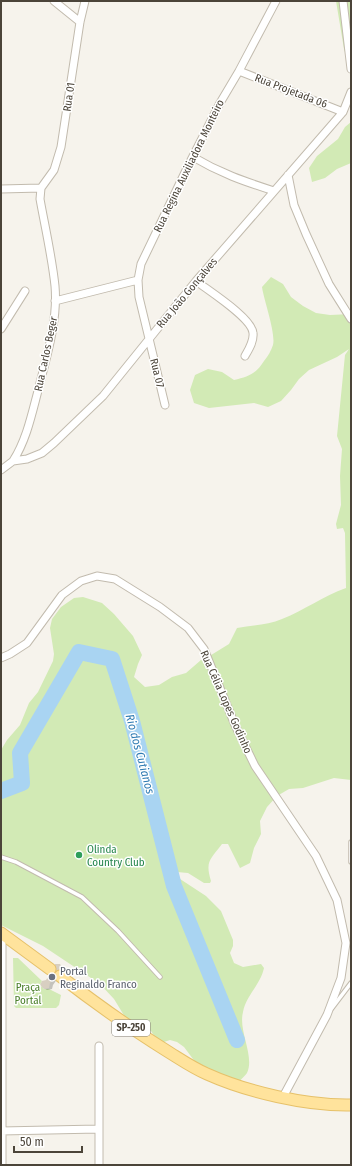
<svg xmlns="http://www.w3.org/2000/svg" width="352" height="1166" font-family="'Fira Sans Condensed',sans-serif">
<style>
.green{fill:#d2eab5}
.shadow{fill:#0003}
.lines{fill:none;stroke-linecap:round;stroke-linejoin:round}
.river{stroke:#a9d4f2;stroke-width:16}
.building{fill:#d8cfc1}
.service-casing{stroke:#c2bbae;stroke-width:5.5}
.minor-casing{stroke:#c2bbae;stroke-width:9}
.primary-casing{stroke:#e6c16a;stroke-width:13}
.service{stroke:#fff;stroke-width:3.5}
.minor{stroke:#fff;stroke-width:7}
.primary{stroke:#ffe39c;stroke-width:11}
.leisure-dot{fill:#2e9e5b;stroke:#fff;stroke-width:1.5}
.worship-dot{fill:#6b7280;stroke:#fff;stroke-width:1.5}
.labels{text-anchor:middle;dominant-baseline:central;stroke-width:3;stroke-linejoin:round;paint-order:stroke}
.shield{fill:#fff;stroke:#817c74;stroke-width:1}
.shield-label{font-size:10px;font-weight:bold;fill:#4b4439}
.street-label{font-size:11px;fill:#4b4439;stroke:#fff}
.leisure-label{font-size:11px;fill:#27864d;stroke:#fff;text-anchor:start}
.worship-label{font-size:11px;fill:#5b616d;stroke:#fff;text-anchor:start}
.park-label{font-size:11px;fill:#4a7f2a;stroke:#fff}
.water-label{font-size:12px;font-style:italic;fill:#2e7ab2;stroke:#fff}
</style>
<rect width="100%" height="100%" fill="#f6f3ec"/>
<path class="green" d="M336 1H351V71L344 49Z
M351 122V163L337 169 325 178 312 182 309 168 317 156 338 139 345 127Z
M271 277 283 284 291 297 303 306 316 313 330 315 351 314V780L334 778 303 788 289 789 277 796 267 807 260 821 261 834 254 848 250 863 240 868 228 844H222C210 860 205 861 211 881L210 883H204L188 873 177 872V877L206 896 221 911 233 940V946L230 953 234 963 243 967 261 964 264 968C260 986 246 995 243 1012 238 1031 255 1056 247 1073 245 1076 241 1079 239 1082L226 1080 209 1068 196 1063 184 1047 177 1042 170 1040 161 1043 158 1042 151 1031 134 1024 125 1017 114 999 100 984 43 946 1 925V750L7 740 20 725 29 703 38 692 53 661 54 654 50 628 52 619 61 607 74 598 83 597 102 603 114 614 133 636 142 655 138 664 134 677 145 687 159 685 172 677 186 673 201 660H203L229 644 237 628C252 625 268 625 282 619 305 610 323 596 346 588L345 533 343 528 337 529 336 524 341 505 340 476 342 449 337 436 345 355 349 349 337 357 309 370 299 379 291 390 281 401 268 407 254 403 209 408 194 403 190 390 195 375 208 369 222 372 234 380C248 377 256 374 264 361 268 356 271 351 273 345 276 333 264 301 262 287Z
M13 958H18L42 981 40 985 44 989H49L61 995 59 1005 56 1008H16L14 1006Z"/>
<path class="shadow" d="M60 965 65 968 64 973 60 975 53 985 52 989 47 990 42 987Z"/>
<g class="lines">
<path class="river" d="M1 791 22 783 20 753 79 652 112 659 132 721 174 886 237 1040"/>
</g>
<path class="building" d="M55 964H60L63 969 61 972 57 974 50 983 49 988 44 989 40 985 42 981 46 980 53 969Z"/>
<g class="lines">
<g class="service-casing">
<path id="service" d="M351 842V862
M1 857 16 862 82 897 118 931 160 977
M332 1008 351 983"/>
</g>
<g class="minor-casing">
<path id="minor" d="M54 1 80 22
M343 1 351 69
M239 71 343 112
M193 157C220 173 243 181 274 191
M288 175 294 205 306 234 329 284 351 319
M41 188 54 170 61 147 80 22 85 1
M1 189 41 188 40 199C45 227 52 257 55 286 58 320 47 355 39 387 32 413 27 439 13 461
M196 281C209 291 252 318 253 333 254 341 249 349 245 356
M55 301 138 280
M1 329 25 291
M165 405 139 297 138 280 141 264 189 164 220 103 239 71 276 1
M1 470 13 461 27 459 42 453 54 443 103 396 196 281 343 112 351 92
M1 658 10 654 27 643 62 595 81 581 97 576 115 579 160 607 188 628 204 649 235 725 255 766 316 856 337 900 346 943 341 978 327 1015 283 1097
M2 933V1165
M1 1131 98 1129
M99 1165V1046"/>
</g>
<g class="primary-casing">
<path id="primary" d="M1 933 50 969
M60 976C95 1003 130 1028 167 1051 180 1059 193 1068 207 1074 247 1092 307 1106 351 1105"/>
</g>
<use href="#service" class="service"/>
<use href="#minor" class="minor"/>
<use href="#primary" class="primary"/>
</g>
<circle class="leisure-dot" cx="79" cy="855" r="4"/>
<circle class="worship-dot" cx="52" cy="977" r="4"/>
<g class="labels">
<rect class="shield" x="112" y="1020" width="38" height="16" rx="3"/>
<g class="shield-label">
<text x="131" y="1028">SP-250</text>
</g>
<g class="street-label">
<text transform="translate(291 91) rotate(21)">Rua Projetada 06</text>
<text transform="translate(69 97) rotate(-82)">Rua 01</text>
<text transform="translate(189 166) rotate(-64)">Rua Regina Auxiliadora Monteiro</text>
<text transform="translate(187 293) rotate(-50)">Rua João Gonçalves</text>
<text transform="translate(46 354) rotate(-78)">Rua Carlos Beger</text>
<text transform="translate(157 373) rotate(76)">Rua 07</text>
<text transform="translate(226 702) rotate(66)">Rua Célia Lopes Godinho</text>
</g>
<g class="leisure-label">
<text x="87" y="849">Olinda<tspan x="87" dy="13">Country Club</tspan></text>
</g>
<g class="worship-label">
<text x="60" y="971">Portal<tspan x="60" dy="13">Reginaldo Franco</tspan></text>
</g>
<g class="park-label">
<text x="28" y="987">Praça<tspan x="28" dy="13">Portal</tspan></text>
</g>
<g class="water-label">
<text transform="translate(140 754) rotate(75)">Rio dos Cutianos</text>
</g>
</g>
<rect width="352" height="1166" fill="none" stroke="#4b4439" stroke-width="4"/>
<path d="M14 1146v6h68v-6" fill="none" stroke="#4b4439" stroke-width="2"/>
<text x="20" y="1146" font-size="12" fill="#4b4439" stroke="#ffffff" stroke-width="3" paint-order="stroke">50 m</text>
</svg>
